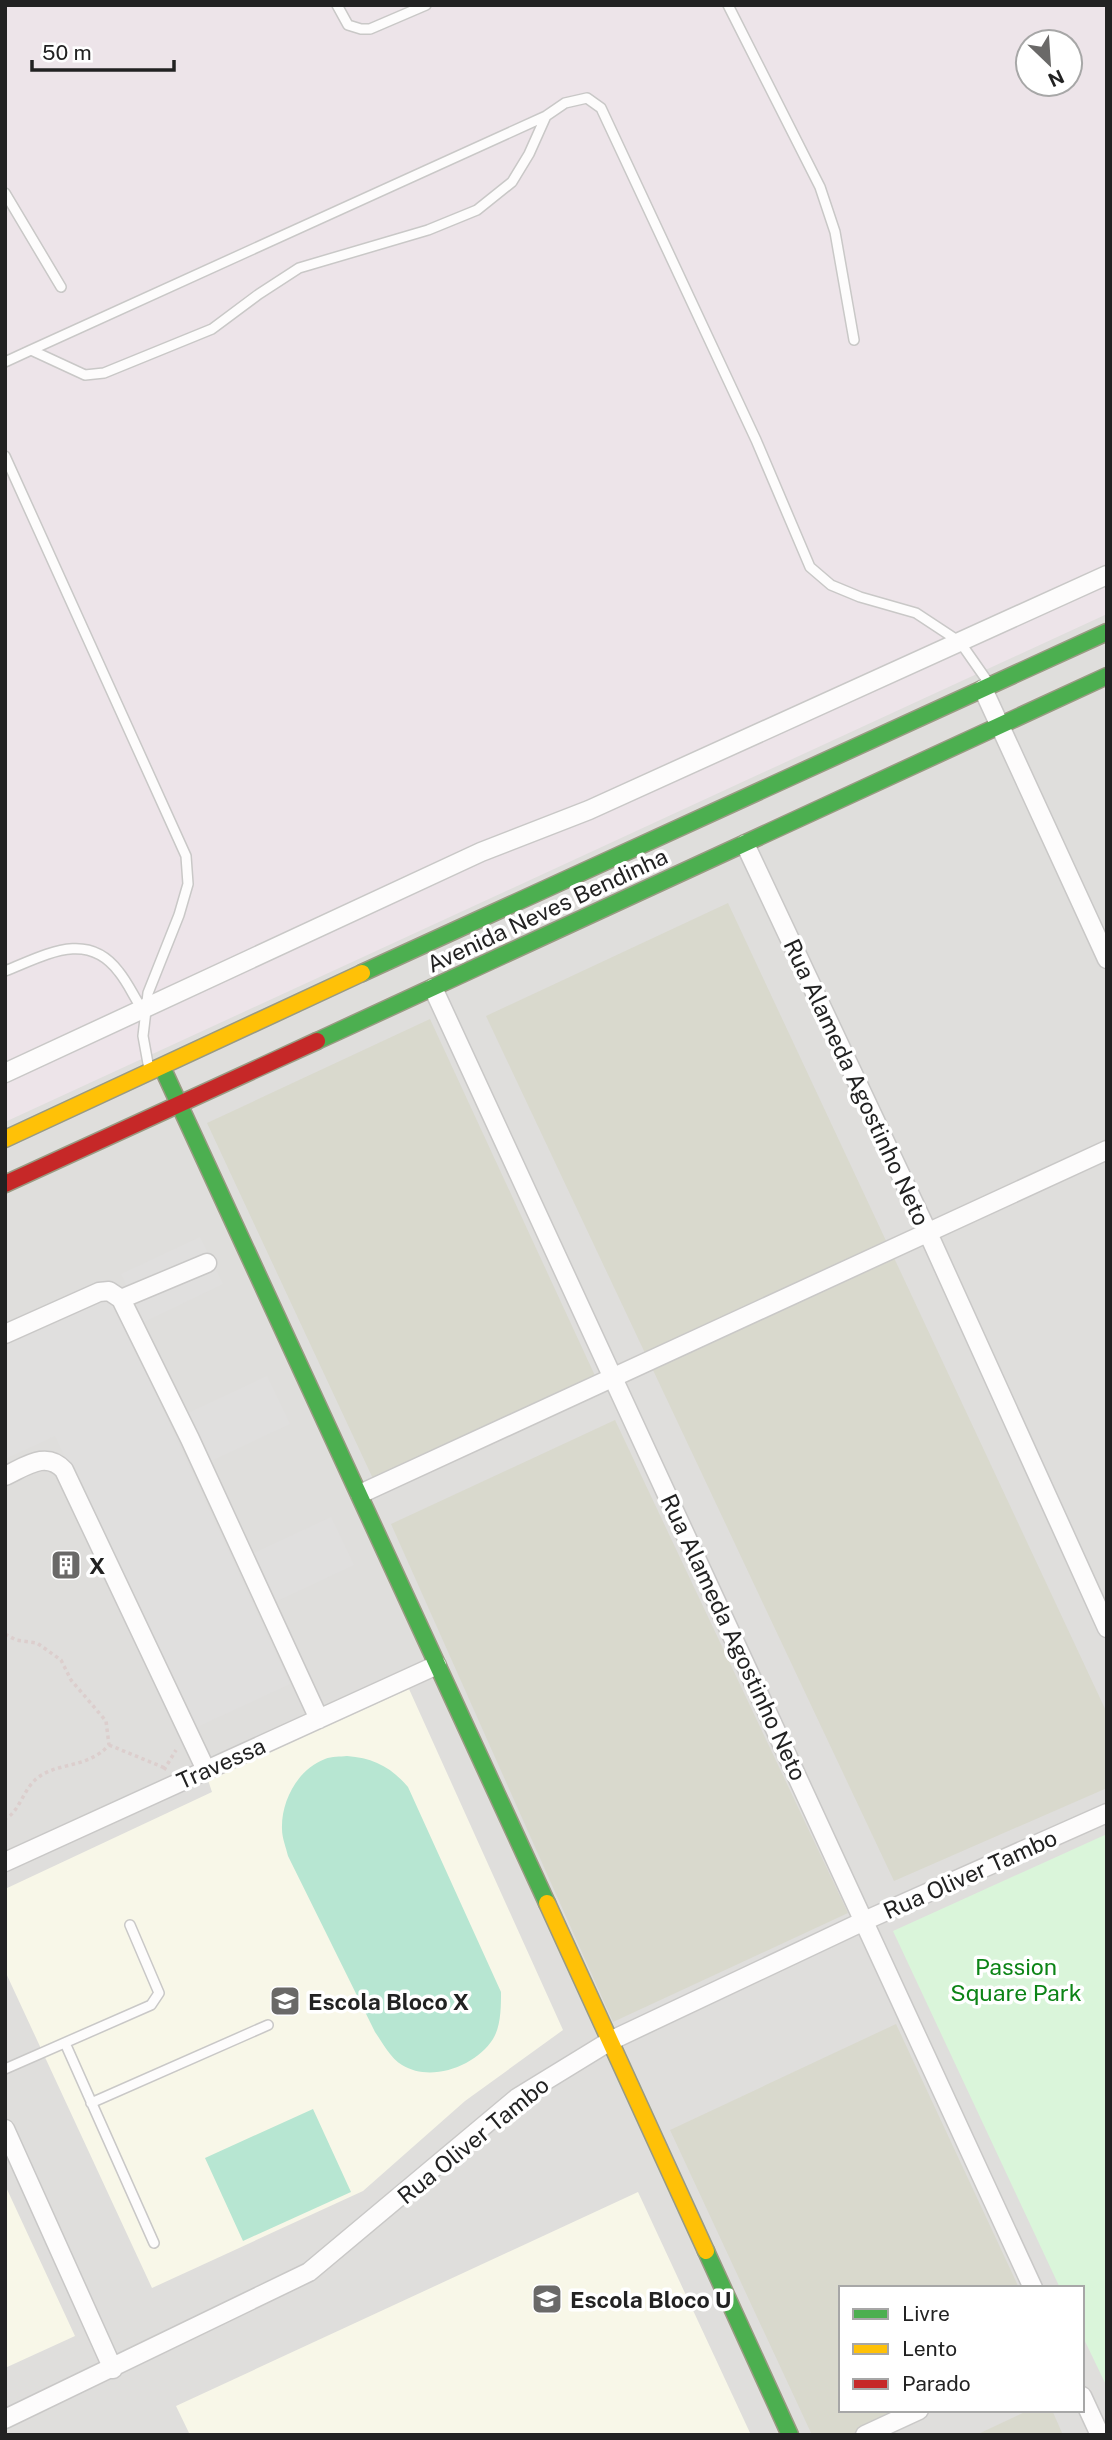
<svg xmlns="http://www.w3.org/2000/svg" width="1112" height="2440" font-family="'Public Sans',sans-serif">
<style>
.residential{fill:#dfdedc;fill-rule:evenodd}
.industrial{fill:#ede4e9;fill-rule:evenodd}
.education{fill:#f8f7e8}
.construction{fill:#d9d9cd}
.park{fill:#daf5da}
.pitch{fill:#b7e6d2}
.parking{fill:#e0dfde}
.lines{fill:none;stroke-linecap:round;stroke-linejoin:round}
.lane-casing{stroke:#c9c8c7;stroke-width:12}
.street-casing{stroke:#c9c8c7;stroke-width:21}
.fast-casing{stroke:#999a82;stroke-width:19}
.slow-casing{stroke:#999a82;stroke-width:19}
.jam-casing{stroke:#999a82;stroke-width:19}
.path{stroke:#dccecd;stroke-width:3.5;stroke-dasharray:3.5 3.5;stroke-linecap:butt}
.lane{stroke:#fdfcfc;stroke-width:9}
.street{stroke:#fdfcfc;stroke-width:18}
.fast{stroke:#4caf50;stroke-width:16}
.slow{stroke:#ffc107;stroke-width:16}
.jam{stroke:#c62828;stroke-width:16}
.labels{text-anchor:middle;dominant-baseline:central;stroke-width:7;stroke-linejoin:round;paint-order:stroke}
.street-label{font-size:23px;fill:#222;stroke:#fff}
.poi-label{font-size:23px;font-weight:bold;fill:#222;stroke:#fff;text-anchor:start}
.park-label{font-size:23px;fill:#0c8416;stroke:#fff}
</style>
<rect width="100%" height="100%" fill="#f0eeeb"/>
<path class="residential" d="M5 5H1107V2435H5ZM1028 42H1070V84H1028ZM841 2288H1082V2410H841Z"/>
<path class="industrial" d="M5 5H1107V614L5 1122ZM1028 42H1070V84H1028Z"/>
<path class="education" d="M409 1689 563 2030 465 2101 363 2191 152 2288 5 1971V1889L212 1792 208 1780Z
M5 2185 75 2336 5 2368Z
M638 2192 751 2435H190L176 2406Z"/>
<path class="construction" d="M728 903 1107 1713V1788L894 1881 486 1016Z
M430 1019 597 1380 375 1483 207 1123Z
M615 1420 848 1913 613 2022 391 1524Z
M896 2024 1019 2288H841V2410H927L875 2435H812L670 2130Z
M1029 2410H1052L1063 2435H976Z"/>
<path class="park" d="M1107 1834V2387L1082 2335V2288H1060L893 1931Z"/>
<path class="pitch" d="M347 1756C373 1758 391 1767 408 1787L501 1992C501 2007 501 2026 493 2039 476 2066 431 2083 402 2065 391 2059 382 2042 375 2032L288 1856C286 1847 282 1838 282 1829 281 1801 298 1769 325 1759 332 1756 340 1757 347 1756Z
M313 2109 351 2192 243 2241 205 2158Z"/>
<path class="parking" d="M200 1237 223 1284 144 1322 121 1274Z
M111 1297 290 1684 191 1730 55 1436 5 1459V1346Z
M267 1376 290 1424 211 1461 188 1413Z
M331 1517 354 1565 275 1602 252 1554Z"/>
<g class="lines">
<g class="lane-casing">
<path id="lane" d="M337 5 348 25 361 29H370L426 5
M728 5 820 187 835 232 854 340
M5 193 61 287
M31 350 546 116
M5 362 31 350 85 375 104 373 212 329 259 294 299 268 428 230 477 210 512 182 529 154 546 116 565 103 587 98 601 108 756 440 810 567 831 585 860 597 916 613 960 642 988 682
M5 456 186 856 188 884 179 915 148 993 143 1036 149 1069
M5 971C44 956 87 929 119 972 128 983 134 997 142 1009
M65 2043 154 2243
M5 2069 151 2005 159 1993 130 1925
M91 2103 268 2025"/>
</g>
<g class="street-casing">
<path id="street" d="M983 689 1107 959
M745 844 928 1233 1107 1628
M433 988 1033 2288
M5 1073 481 852 589 810 1107 575
M121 1299 207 1263
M5 1334 99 1292 109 1291 121 1299 190 1439 319 1719
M5 1476C25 1467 46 1450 64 1470L206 1770
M360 1494 1107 1150
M5 1862 437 1665
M5 2129 113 2369
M1082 2396 1100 2435
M5 2419 309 2272 517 2098 610 2041 864 1921 1107 1813
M865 2435 919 2410"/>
</g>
<g class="fast-casing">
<path id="fast" d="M362 973 1107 632
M317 1041 1107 676
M162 1067 547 1903
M706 2251 790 2435"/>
</g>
<g class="slow-casing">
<path id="slow" d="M5 1139 362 973
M547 1903 706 2251"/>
</g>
<g class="jam-casing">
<path id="jam" d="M5 1184 317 1041"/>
</g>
<path class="path" d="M5 1634 16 1640 37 1643 61 1660 71 1680 106 1721 109 1745C86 1770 56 1761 35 1780 23 1791 19 1812 5 1819
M109 1745 165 1768
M164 1770 176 1750"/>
<use href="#lane" class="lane"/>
<use href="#street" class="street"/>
<use href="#fast" class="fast"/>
<use href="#slow" class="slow"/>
<use href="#jam" class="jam"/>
</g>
<defs>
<g id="building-square" transform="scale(1.575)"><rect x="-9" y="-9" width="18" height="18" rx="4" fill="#6a6968" stroke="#fff"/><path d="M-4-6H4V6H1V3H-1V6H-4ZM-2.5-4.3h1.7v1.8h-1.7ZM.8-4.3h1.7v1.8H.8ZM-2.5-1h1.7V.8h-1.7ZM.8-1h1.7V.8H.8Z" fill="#fff"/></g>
<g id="school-square" transform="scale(1.575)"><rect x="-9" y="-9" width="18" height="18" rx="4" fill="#6a6968" stroke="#fff"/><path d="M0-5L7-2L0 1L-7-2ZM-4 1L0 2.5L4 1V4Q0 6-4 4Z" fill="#fff"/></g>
</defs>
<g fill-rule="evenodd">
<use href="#building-square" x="66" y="1565"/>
<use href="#school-square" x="285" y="2001"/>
<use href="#school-square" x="547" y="2299"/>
</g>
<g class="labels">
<g class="street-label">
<text transform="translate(547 910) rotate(-25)">Avenida Neves Bendinha</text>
<text transform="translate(857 1082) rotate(65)">Rua Alameda Agostinho Neto</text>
<text transform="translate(734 1637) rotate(65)">Rua Alameda Agostinho Neto</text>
<text transform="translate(221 1763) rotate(-24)">Travessa</text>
<text transform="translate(970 1874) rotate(-24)">Rua Oliver Tambo</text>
<text transform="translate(473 2140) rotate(-39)">Rua Oliver Tambo</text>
</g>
<g class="poi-label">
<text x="89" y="1565">X</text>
<text x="308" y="2001">Escola Bloco X</text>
<text x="570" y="2299">Escola Bloco U</text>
</g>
<g class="park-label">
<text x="1016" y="1966">Passion<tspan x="1016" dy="26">Square Park</tspan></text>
</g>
</g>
<rect width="1112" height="2440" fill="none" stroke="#222222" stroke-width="14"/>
<rect x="839" y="2286" width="245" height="126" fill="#ffffff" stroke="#a7a7a7" stroke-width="2"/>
<rect x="853" y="2309" width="35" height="10" fill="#4caf50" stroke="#a7a7a7" stroke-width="2"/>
<text x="902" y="2321" font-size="21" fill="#222222">Livre</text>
<rect x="853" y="2344" width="35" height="10" fill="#ffc107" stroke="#a7a7a7" stroke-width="2"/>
<text x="902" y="2356" font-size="21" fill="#222222">Lento</text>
<rect x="853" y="2379" width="35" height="10" fill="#c62828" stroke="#a7a7a7" stroke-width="2"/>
<text x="902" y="2391" font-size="21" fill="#222222">Parado</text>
<g transform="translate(1049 63) rotate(155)"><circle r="33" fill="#ffffff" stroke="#a7a7a7" stroke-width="2"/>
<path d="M0-5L12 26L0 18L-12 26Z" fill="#6a6968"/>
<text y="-10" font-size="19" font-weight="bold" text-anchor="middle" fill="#222222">N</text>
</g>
<path d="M32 60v10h142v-10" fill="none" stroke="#222222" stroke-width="3.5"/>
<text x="42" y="60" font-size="21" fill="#222222" stroke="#ffffff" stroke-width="5" paint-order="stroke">50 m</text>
</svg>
